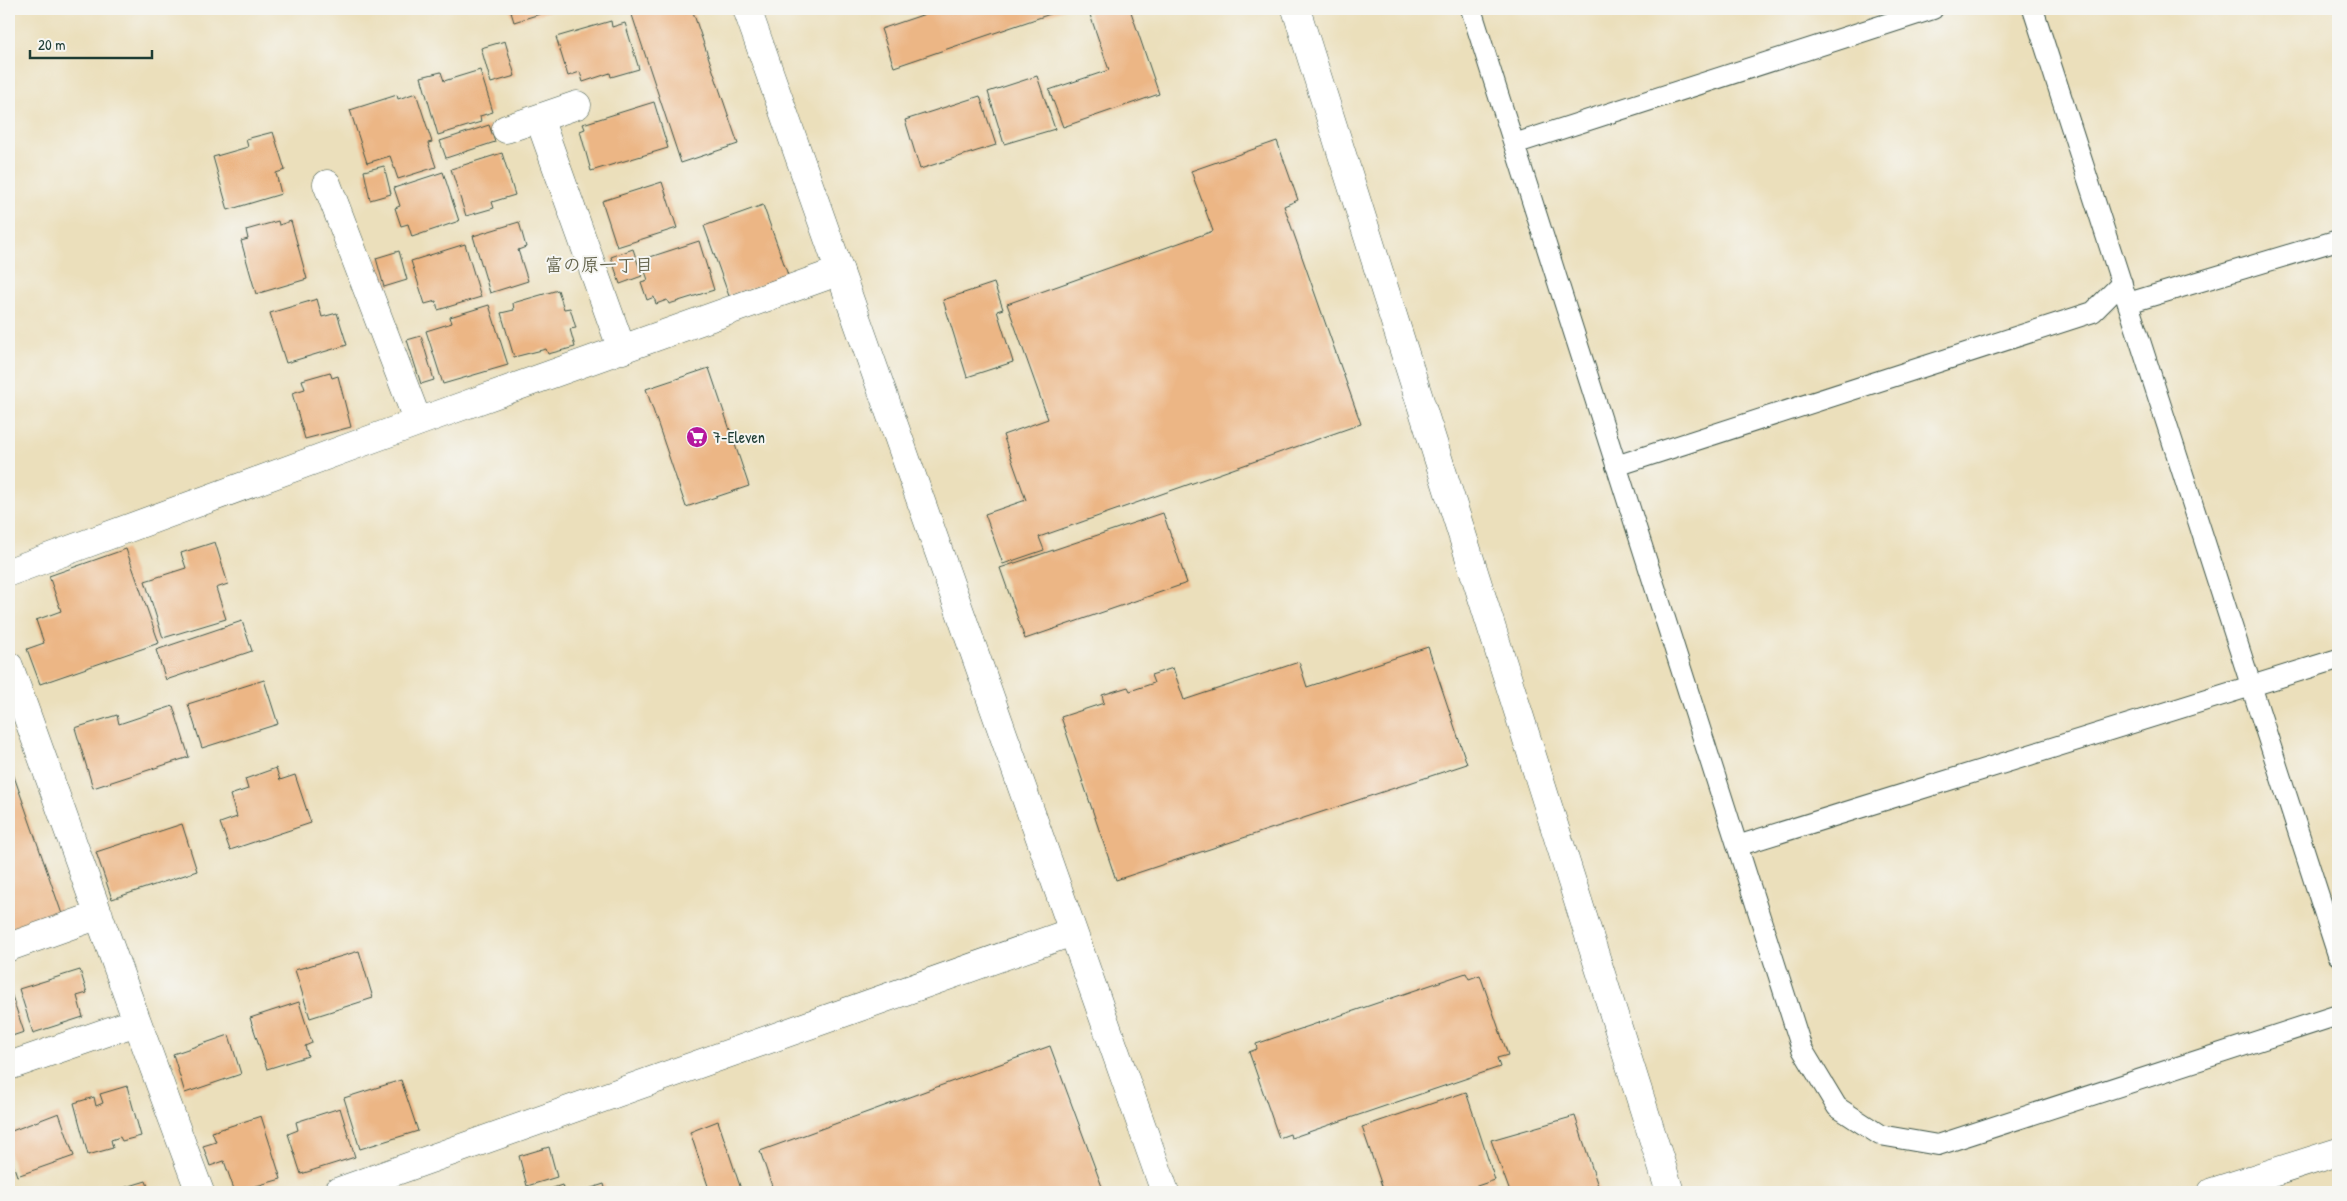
<svg xmlns="http://www.w3.org/2000/svg" width="2347" height="1201" font-family="'Patrick Hand','Klee One',sans-serif">
<style>
.building{fill:#ecb685}
.lines{fill:none;stroke-linecap:round;stroke-linejoin:round}
.lane-casing{stroke:#3e5548;stroke-width:22}
.street-casing{stroke:#3e5548;stroke-width:29}
.secondary-casing{stroke:#3e5548;stroke-width:29}
.lane{stroke:#fff;stroke-width:20}
.street{stroke:#fff;stroke-width:28}
.secondary{stroke:#fff;stroke-width:28}
.labels{text-anchor:middle;dominant-baseline:central;stroke-width:4;stroke-linejoin:round;paint-order:stroke}
.poi-label{font-size:16px;fill:#1f3d34;stroke:#f6f6f2;text-anchor:start}
.neighbourhood-label{font-size:18px;font-weight:bold;fill:#676750;stroke:#f6f6f2}
</style>
<rect width="100%" height="100%" fill="#f6f6f2"/>
<filter id="ink" filterUnits="userSpaceOnUse"><feTurbulence type="fractalNoise" baseFrequency=".02" numOctaves="2"/><feDisplacementMap in="SourceGraphic" scale="10" xChannelSelector="R" yChannelSelector="G"/><feConvolveMatrix kernelMatrix="1 2 1 2 8 2 1 2 1" color-interpolation-filters="sRGB"/></filter>
<filter id="wash" filterUnits="userSpaceOnUse"><feTurbulence type="fractalNoise" baseFrequency=".0096" numOctaves="4" result="noise"/><feDisplacementMap in="SourceGraphic" scale="20" xChannelSelector="R" yChannelSelector="G"/><feGaussianBlur stdDeviation="1.12" result="paint"/><feColorMatrix in="noise" values="0 0 0 0 0 0 0 0 0 0 0 0 0 0 0 0 0 1.4 0 .05"/><feComposite in="paint" operator="in"/></filter>
<g filter="url(#wash)">
<rect width="100%" height="100%" fill="#ebdfbb"/>
<g id="blocks">
<path class="building" d="M510 9H556L514 22Z
M630 9H692L738 144 681 163Z
M940 9H1065L894 67 881 29Z
M1088 9H1130L1159 94 1063 127 1049 90 1109 70Z
M611 21 612 27 625 23 639 69 611 77 610 73 583 82 580 72 568 76 556 37Z
M505 41 515 76 491 83 481 48Z
M480 70 493 112 480 116 481 122 438 135 421 77 441 72 444 81Z
M1037 76 1055 129 1004 144 988 92Z
M416 93 432 142 428 143 436 167 398 179 390 156 367 163 350 110 397 95 398 99Z
M980 96 996 145 920 169 905 120Z
M654 102 668 148 591 171 580 131 585 129 583 124Z
M489 125 495 142 446 158 440 141Z
M273 132 285 170 276 173 281 194 228 210 213 157 248 147 246 139Z
M1277 141 1298 200 1284 206 1361 424 1039 537 1044 550 1003 564 985 514 1026 500 1003 435 1048 419 1007 304 1213 231 1191 171Z
M502 153 515 195 492 202 494 208 466 216 451 169Z
M384 166 391 194 370 200 364 171Z
M443 172 459 221 412 237 408 224 401 226 395 208 400 206 394 188Z
M662 182 677 228 617 247 602 201Z
M763 205 788 275 729 296 704 226Z
M278 221 279 225 291 221 307 279 256 294 241 241 248 239 246 230Z
M519 222 526 247 518 250 528 281 490 293 473 236Z
M699 241 714 290 669 304 667 300 656 304 654 297 647 300 641 282 648 280 641 260Z
M465 244 481 297 438 310 436 301 425 304 411 261Z
M633 249 642 276 620 284 611 257Z
M399 251 407 280 384 287 376 258Z
M994 283 1003 309 997 311 1013 362 967 377 943 300Z
M558 290 564 309 570 308 576 328 570 329 575 347 548 354 546 349 514 357 501 313 514 310 513 303Z
M317 299 322 317 337 313 347 345 286 363 270 313Z
M489 305 508 365 443 384 426 331 452 323 450 317Z
M421 336 434 380 421 384 407 340Z
M709 368 749 486 686 507 646 389Z
M330 372 332 378 338 376 351 427 305 439 292 393 305 389 302 380Z
M1163 513 1187 583 1025 639 1000 568Z
M215 542 228 584 216 588 226 619 163 638 145 581 186 568 181 553Z
M126 549 159 643 40 684 27 649 44 643 36 620 61 611 49 576Z
M242 621 252 651 166 680 156 650Z
M1428 647 1467 764 1116 880 1061 717 1104 703 1102 695 1128 687 1130 691 1154 683 1151 675 1173 668 1184 700 1299 662 1307 687Z
M264 680 278 724 202 748 188 704Z
M173 706 189 757 93 788 75 728 117 715 119 724Z
M9 762 63 917 9 935Z
M276 768 280 780 295 775 311 823 230 850 220 823 237 817 230 795 248 789 245 779Z
M182 824 197 871 112 899 96 852Z
M359 951 373 998 310 1018 295 970Z
M80 970 87 993 77 996 83 1017 33 1033 19 989Z
M1466 973 1469 979 1480 975 1508 1055 1497 1058 1500 1067 1291 1138 1290 1134 1279 1138 1249 1052 1257 1049 1256 1044Z
M9 987 24 1032 9 1037Z
M299 1002 312 1043 305 1046 308 1056 267 1069 250 1018Z
M229 1035 241 1074 185 1093 173 1054Z
M1050 1046 1104 1192H774L760 1151Z
M401 1080 418 1131 360 1149 344 1098Z
M127 1086 141 1136 122 1141 120 1137 111 1140 113 1148 88 1155 74 1103 94 1097 96 1106 103 1103 100 1094Z
M1466 1092 1495 1180 1459 1192H1384L1362 1127Z
M340 1108 355 1157 301 1174 288 1134 298 1130 296 1122Z
M59 1113 74 1156 17 1176 9 1152V1132Z
M261 1116 281 1179 235 1192 224 1161 210 1166 203 1146 216 1142 212 1132Z
M1575 1116 1600 1192H1510L1491 1140Z
M718 1121 742 1192H710L690 1132Z
M549 1147 557 1177 527 1186 519 1156Z
M146 1181 150 1192H110Z
M604 1184 606 1192H579Z
M562 1185 564 1192H541Z"/>
</g>
</g>
<g filter="url(#ink)">
<use href="#blocks" fill-opacity="0" stroke="#3e5548" stroke-width="1"/>
<g class="lines">
<g class="lane-casing">
<path id="lane" d="M1471 9 1802 1049 1837 1107 1880 1135 1938 1145 2338 1015
M2033 9 2338 955
M1514 144 1933 9
M2128 303 2338 240
M1616 466 2093 312 2122 283
M1737 846 2338 659"/>
</g>
<g class="street-casing">
<path id="street" d="M1296 9 1670 1192
M539 118 577 105
M506 129 539 118 622 350
M327 184 418 422
M9 572 418 422 840 271
M9 666C73 841 134 1018 200 1192
M9 947 99 915
M9 1066 136 1022
M337 1192 1072 932
M2212 1192 2338 1152"/>
</g>
<g class="secondary-casing">
<path id="secondary" d="M747 9 1165 1192"/>
</g>
<use href="#lane" class="lane"/>
<use href="#street" class="street"/>
<use href="#secondary" class="secondary"/>
</g>
</g>
<defs>
<g id="supermarket-disc" transform="scale(1.125)"><circle r="9.5" fill="#b5179e" stroke="#f6f6f2"/><path d="M-6-5.5h2.5l.6 2H6L4.5 2H-2.5L-4.4-4H-6ZM-1.5 3.2a1.3 1.3 0 1 0 .1 0ZM3 3.2a1.3 1.3 0 1 0 .1 0Z" fill="#fff"/></g>
</defs>
<g fill-rule="evenodd">
<use href="#supermarket-disc" x="697" y="437"/>
</g>
<g class="labels">
<g class="poi-label">
<text x="713" y="437">7-Eleven</text>
</g>
<g class="neighbourhood-label">
<text x="599" y="264">富の原一丁目</text>
</g>
</g>
<rect width="2347" height="1201" fill="none" stroke="#f6f6f2" stroke-width="30"/>
<path d="M30 50v8h122v-8" fill="none" stroke="#1f3d34" stroke-width="2.5"/>
<text x="38" y="50" font-size="15" fill="#1f3d34" stroke="#f6f6f2" stroke-width="4" paint-order="stroke">20 m</text>
</svg>
